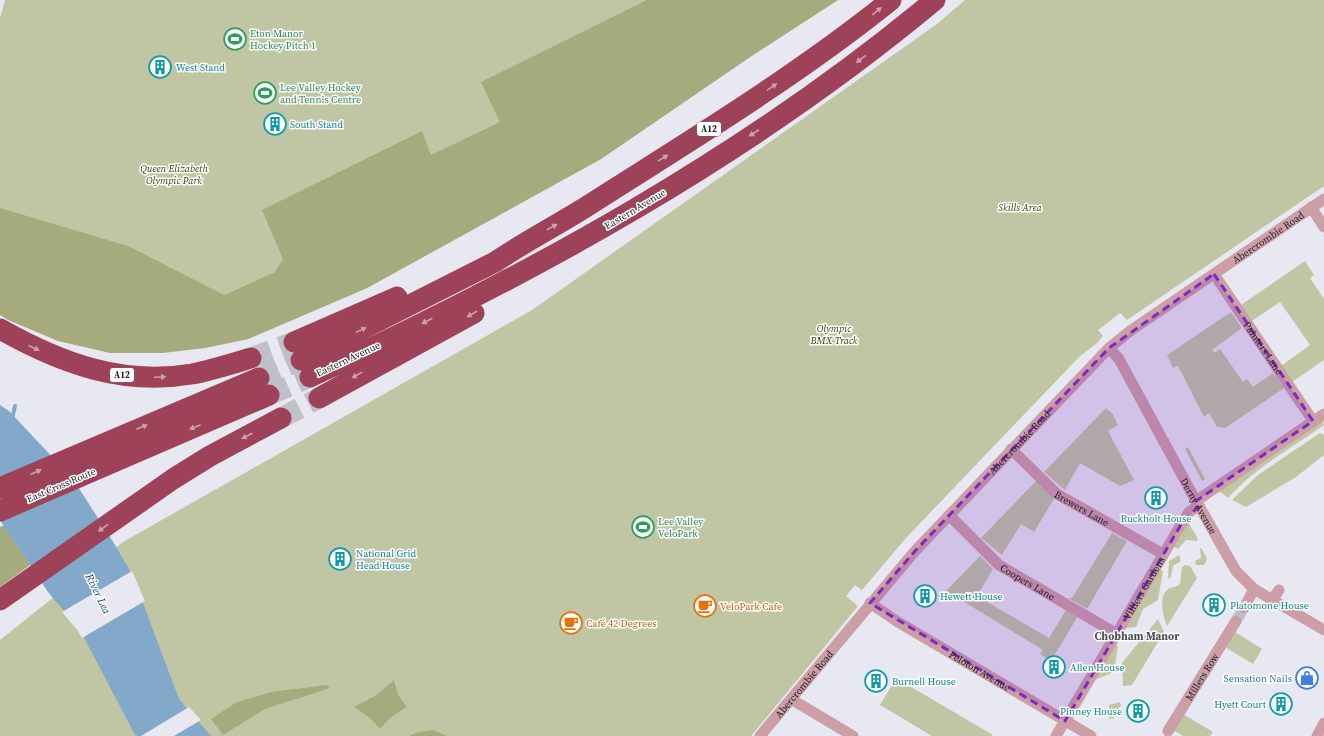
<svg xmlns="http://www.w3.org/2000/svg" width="1324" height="736" font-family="'Source Serif 4',serif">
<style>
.green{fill:#c0c6a3}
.forest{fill:#a5ab7d}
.water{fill:#82a9ca}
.pier{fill:#e8e8f2}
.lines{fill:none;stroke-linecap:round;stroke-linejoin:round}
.stream{stroke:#82a9ca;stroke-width:4}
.street-tunnel{stroke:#c0c0c9;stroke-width:11;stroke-dasharray:11 5.5;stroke-linecap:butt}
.highway-tunnel{stroke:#c0c0c9;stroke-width:21;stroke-dasharray:21 10;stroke-linecap:butt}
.street{stroke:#cc9ea6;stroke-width:11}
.highway{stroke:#9e425a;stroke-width:21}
.oneway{fill:#cea0ac}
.marked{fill:#7b2cbf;fill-opacity:0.2;stroke:#7b2cbf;stroke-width:3;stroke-dasharray:8 5;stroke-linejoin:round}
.labels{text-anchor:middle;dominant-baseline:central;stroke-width:3;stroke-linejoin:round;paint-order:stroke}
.shield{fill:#fff;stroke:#646467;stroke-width:1}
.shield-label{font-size:9px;font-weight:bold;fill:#222226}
.leisure-label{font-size:10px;fill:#27864d;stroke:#fff;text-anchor:start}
.culture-label{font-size:10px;fill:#0d838f;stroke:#fff;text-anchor:start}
.park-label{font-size:10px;font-style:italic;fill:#393d03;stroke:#fff}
.street-label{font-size:10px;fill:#222226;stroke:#fff}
.food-label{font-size:10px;fill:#c56008;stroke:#fff;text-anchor:start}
.shop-label{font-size:10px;fill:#366cbe;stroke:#fff;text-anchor:end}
.water-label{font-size:11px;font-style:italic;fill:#12507b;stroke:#fff}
.neighbourhood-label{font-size:11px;font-weight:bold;fill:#4d4c55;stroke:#fff}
</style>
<rect width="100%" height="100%" fill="#e8e8f2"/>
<path class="green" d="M5 0H838L753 55 601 159 367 288 248 339 205 348 110 353 16 321 0 311V18Z
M965 0H1324V186L1127 320 1120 313 1098 330 1103 336 1096 344 1080 356 906 538 862 590 855 585 846 596 858 606 751 736H0V640L123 542 532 310 937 24Z
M1305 261 1314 275 1310 278 1324 299V360L1292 382 1281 366 1310 345 1280 302 1252 321 1241 305Z
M1231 312 1242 328 1212 350 1214 353 1220 349 1243 382 1247 379 1253 387 1273 373 1284 388 1225 428 1217 427 1209 413 1204 417 1178 366 1173 368 1167 355Z
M1106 408 1112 413 1118 425 1108 431 1134 480 1120 486 1080 463 1065 490 1044 472Z
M1322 421 1324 425C1291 448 1255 468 1228 498L1219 491Z
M1320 433 1324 435V455L1296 477 1246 507 1232 500 1258 475Z
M1188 447 1205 479 1202 481 1185 449Z
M1036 481 1055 497 1034 532 1021 524 1002 555 981 538Z
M1188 522 1198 539 1197 541 1186 540 1178 549 1174 547Z
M1112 533 1127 541 1087 609 1068 598H1072Z
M1200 548 1202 549 1207 559 1204 565H1196L1195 561 1201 558Z
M1179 555 1181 561 1173 566 1171 577 1168 579 1169 561Z
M980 556 993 569 977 596 1049 638 1066 610 1078 616 1051 661 1040 654 1043 650 946 591Z
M1185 565 1190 566 1197 578 1167 626C1163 616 1158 597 1168 589 1172 587 1177 587 1180 584L1182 567Z
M1160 570 1163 571 1158 600 1143 609 1136 627 1126 628Z
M1158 619 1164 632 1132 685 1123 686 1122 663Z
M1232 630 1262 649 1253 664 1223 646Z
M1116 645 1118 646 1114 672 1095 680Z
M896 678 993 735 992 736H932L880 705Z
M1120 702 1121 705 1113 719 1109 718V705Z
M1183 714 1213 732 1210 736H1183L1173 730Z"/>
<path class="forest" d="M647 0H838L753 55 601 159 367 288 248 339 205 348 163 353H110L58 341 8 320 0 315V208L128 246 224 295 229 293 275 272 283 259 262 210 422 131 431 155 500 122 481 82Z
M4 525 30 565 0 587V527Z
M394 680 398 695 407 707 391 717 380 729 369 717 354 707 375 696Z
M327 685 330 688 265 709 223 735 211 719 237 702 271 692Z
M433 730 447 736H409L418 732Z"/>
<path class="water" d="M0 405 9 411 73 479 112 540 132 574 179 699 211 736H137L134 733 80 630 48 592 0 520Z"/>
<path class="pier" d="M132 571 145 601 82 638 78 631 62 612Z
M189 707 201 720 174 736H141Z"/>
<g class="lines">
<path class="stream" d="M12 419 15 406"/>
<path class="street-tunnel" d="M1236 621 1244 608"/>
<path class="highway-tunnel" d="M251 358 294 342
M259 378 301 360
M269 395 310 377
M281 418 319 398"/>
<g class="street">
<path d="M1311 207 1324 227"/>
<path id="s1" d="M1214 274 1313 421"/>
<path id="s2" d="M1109 348 1119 359 1190 490 1236 571 1254 589 1324 630"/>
<path id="s3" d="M1011 449 1057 494 1163 554"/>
<path d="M1196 501 1324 414"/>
<path id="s4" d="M949 515 999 565 1117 634"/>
<path d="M1272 600 1279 590"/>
<path id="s5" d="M870 603 898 622 1091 736"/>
<path d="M1244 608 1254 589"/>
<path d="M791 699 853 736"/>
<path id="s6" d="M1168 731 1236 621"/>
<path id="s7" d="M760 736 915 551 1109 348 1130 331 1324 199"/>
<path id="s8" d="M1056 736 1182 523 1189 512 1199 506"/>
<path d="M1317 736 1324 723"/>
</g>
<path class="highway" d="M0 329C60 363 122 386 192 374 212 370 231 364 251 358
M294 342 397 297
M301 360 495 262C523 243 552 228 581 210 686 143 794 78 891 0
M310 377C531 275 748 156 935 0
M319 398 474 313
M0 488 259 378
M0 511 269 395
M0 600 173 479 210 456 281 418"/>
</g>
<defs><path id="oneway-solid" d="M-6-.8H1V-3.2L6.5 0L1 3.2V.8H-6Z"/></defs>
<g class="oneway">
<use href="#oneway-solid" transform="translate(877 11) rotate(-39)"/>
<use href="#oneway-solid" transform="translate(861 59) rotate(143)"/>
<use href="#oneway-solid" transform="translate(772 87) rotate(-34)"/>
<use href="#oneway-solid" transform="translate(754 133) rotate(147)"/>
<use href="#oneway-solid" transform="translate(663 158) rotate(-32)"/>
<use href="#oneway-solid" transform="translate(552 227) rotate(-29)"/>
<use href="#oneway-solid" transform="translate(472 314) rotate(150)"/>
<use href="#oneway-solid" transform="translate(427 321) rotate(153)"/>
<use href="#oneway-solid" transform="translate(361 330) rotate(-26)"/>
<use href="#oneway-solid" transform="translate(34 348) rotate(25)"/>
<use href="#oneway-solid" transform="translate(357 375) rotate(151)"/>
<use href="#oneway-solid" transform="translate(160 377) rotate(-3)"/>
<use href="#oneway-solid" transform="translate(142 427) rotate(-23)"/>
<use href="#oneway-solid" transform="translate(195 427) rotate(157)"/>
<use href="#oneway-solid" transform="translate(247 436) rotate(152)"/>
<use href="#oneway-solid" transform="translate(36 472) rotate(-24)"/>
<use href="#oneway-solid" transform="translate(103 528) rotate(144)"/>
</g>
<path class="marked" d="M1214 274 1313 421 1196 501 1199 506 1182 523 1065 721 870 603 915 551 1109 348Z"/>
<defs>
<g id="stadium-ring" transform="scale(1.15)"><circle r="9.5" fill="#fff" stroke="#2e9e5b" stroke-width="1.5"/><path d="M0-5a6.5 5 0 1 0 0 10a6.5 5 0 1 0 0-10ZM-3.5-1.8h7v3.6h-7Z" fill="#2e9e5b"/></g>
<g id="building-ring" transform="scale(1.15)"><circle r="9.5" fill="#fff" stroke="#0f9aa8" stroke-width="1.5"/><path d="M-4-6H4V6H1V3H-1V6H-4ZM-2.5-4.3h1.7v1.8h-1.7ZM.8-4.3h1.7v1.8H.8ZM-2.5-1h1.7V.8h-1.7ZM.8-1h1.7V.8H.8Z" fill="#0f9aa8"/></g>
<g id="cafe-ring" transform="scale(1.15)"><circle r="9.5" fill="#fff" stroke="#e8710a" stroke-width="1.5"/><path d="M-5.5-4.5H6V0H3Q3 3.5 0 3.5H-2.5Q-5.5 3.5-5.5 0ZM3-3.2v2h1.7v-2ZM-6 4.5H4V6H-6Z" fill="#e8710a"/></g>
<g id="shop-ring" transform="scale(1.15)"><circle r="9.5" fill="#fff" stroke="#3f7fe0" stroke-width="1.5"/><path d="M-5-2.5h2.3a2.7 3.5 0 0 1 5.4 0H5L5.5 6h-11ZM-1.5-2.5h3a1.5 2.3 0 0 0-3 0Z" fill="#3f7fe0"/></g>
</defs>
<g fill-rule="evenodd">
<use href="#stadium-ring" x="235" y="39"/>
<use href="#building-ring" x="160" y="67"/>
<use href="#stadium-ring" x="265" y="93"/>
<use href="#building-ring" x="275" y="124"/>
<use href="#building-ring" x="1156" y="498"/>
<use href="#stadium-ring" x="643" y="527"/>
<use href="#building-ring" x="340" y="559"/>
<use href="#building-ring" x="925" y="596"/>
<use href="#building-ring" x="1214" y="605"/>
<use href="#cafe-ring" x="705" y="606"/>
<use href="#cafe-ring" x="571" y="623"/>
<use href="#building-ring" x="1054" y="667"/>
<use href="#shop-ring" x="1307" y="678"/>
<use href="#building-ring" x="876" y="681"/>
<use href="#building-ring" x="1281" y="704"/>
<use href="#building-ring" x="1138" y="711"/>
</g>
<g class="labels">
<g class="shield">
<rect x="697" y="122" width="24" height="14" rx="3"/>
<rect x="110" y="368" width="24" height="14" rx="3"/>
</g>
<g class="shield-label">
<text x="709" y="129">A12</text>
<text x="122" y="375">A12</text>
</g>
<g class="leisure-label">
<text x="250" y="33">Eton Manor<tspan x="250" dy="12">Hockey Pitch 1</tspan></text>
<text x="280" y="87">Lee Valley Hockey<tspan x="280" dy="12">and Tennis Centre</tspan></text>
<text x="658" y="521">Lee Valley<tspan x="658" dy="12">VeloPark</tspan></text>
</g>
<g class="culture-label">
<text x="176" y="67">West Stand</text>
<text x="290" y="124">South Stand</text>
<text x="1156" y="518" text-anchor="middle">Ruckholt House</text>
<text x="356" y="553">National Grid<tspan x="356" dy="12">Head House</tspan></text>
<text x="940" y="596">Hewett House</text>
<text x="1230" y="605">Platomone House</text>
<text x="1070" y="667">Allen House</text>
<text x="892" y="681">Burnell House</text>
<text x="1266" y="704" text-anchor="end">Hyett Court</text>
<text x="1122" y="711" text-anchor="end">Pinney House</text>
</g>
<g class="park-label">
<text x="174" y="168">Queen Elizabeth<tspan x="174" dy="12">Olympic Park</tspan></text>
<text x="1020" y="207">Skills Area</text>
<text x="834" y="328">Olympic<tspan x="834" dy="12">BMX Track</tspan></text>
</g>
<g class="street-label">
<text transform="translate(635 209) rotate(-31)">Eastern Avenue</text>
<text stroke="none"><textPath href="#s7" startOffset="716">Abercrombie Road</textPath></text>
<text stroke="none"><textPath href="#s1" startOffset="89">Painters Lane</textPath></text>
<text transform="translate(348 359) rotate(-25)">Eastern Avenue</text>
<text stroke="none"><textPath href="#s7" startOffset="392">Abercrombie Road</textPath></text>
<text transform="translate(61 485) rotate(-23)">East Cross Route</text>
<text stroke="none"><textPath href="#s2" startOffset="182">Derny Avenue</textPath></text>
<text stroke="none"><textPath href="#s3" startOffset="93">Brewers Lane</textPath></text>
<text stroke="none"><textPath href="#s4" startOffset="104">Coopers Lane</textPath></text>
<text stroke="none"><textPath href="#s8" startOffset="172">Villiers Gardens</textPath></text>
<text stroke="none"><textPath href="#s5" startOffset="129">Peloton Avenue</textPath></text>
<text stroke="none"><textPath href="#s6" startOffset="64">Millers Row</textPath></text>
<text stroke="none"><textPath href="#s7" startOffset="68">Abercrombie Road</textPath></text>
</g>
<g class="food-label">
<text x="720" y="606">VeloPark Cafe</text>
<text x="586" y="623">Café 42 Degrees</text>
</g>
<g class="shop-label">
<text x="1292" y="678">Sensation Nails</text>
</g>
<g class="water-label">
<text transform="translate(98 594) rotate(64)">River Lea</text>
</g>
<g class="neighbourhood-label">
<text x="1137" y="636">Chobham Manor</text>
</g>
</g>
</svg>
